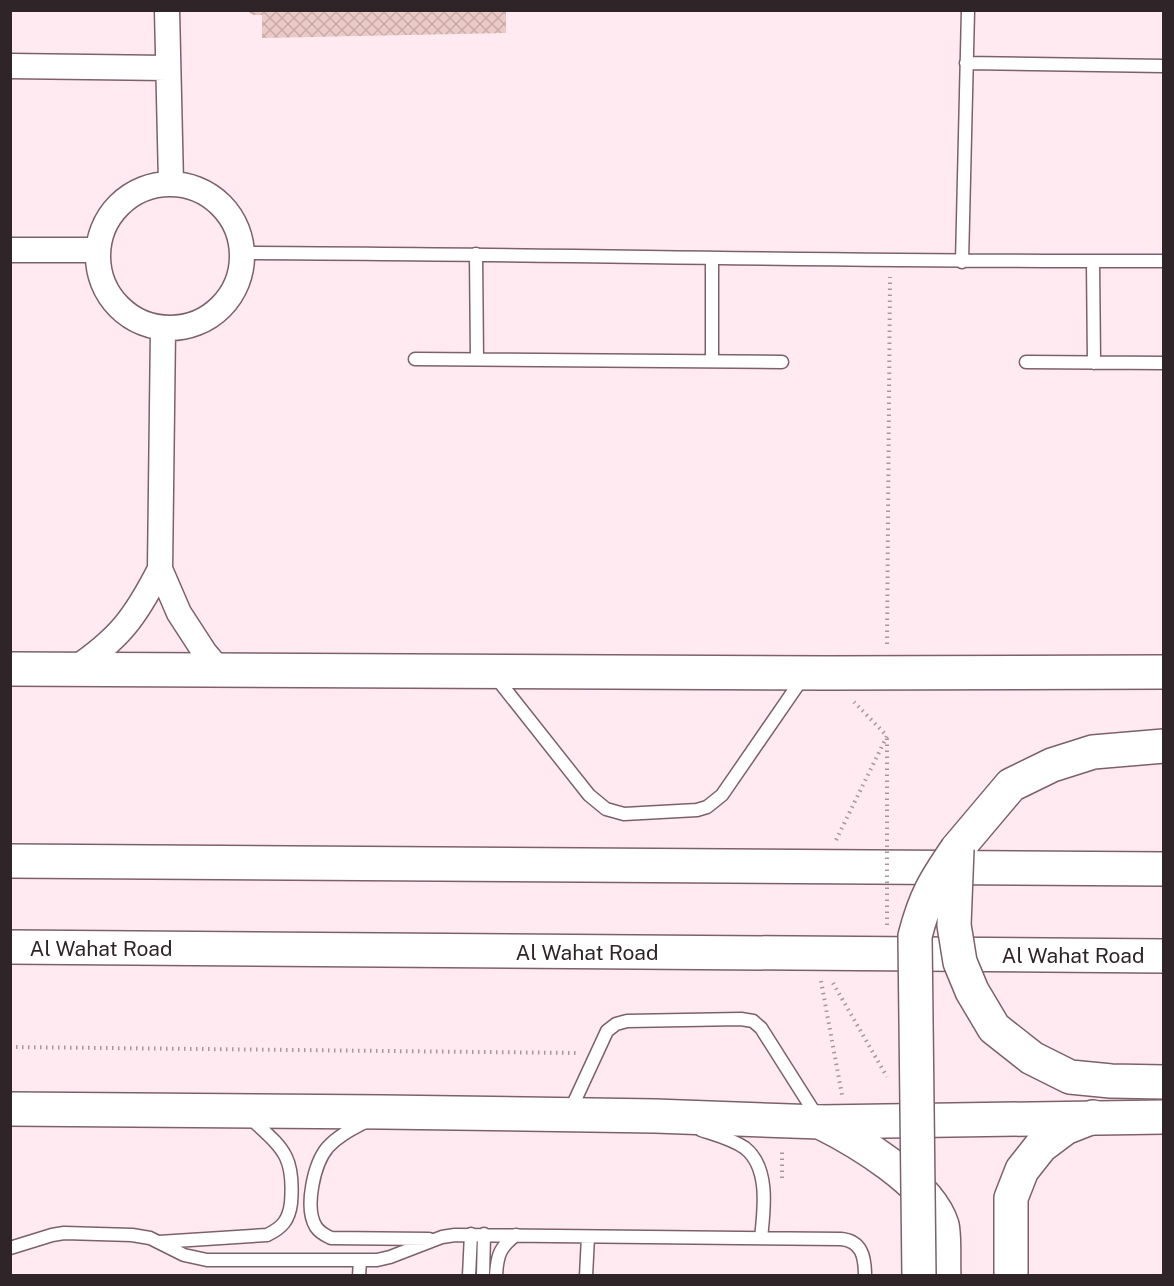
<svg xmlns="http://www.w3.org/2000/svg" width="1174" height="1286" font-family="'Public Sans',sans-serif">
<style>
.grass{fill:#f5c9b0}
.building{fill:url(#building-cross-hatch)}
.lines{fill:none;stroke-linecap:round;stroke-linejoin:round}
.lane-casing{stroke:#7d616a;stroke-width:15}
.street-casing{stroke:#7d616a;stroke-width:27}
.secondary-casing{stroke:#7d616a;stroke-width:36}
.primary-casing{stroke:#7d616a;stroke-width:36}
.highway-casing{stroke:#7d616a;stroke-width:36}
.path{stroke:#a7979b;stroke-width:4;stroke-dasharray:1.5 4.5;stroke-linecap:butt}
.lane{stroke:#fff;stroke-width:12}
.street{stroke:#fff;stroke-width:24}
.secondary{stroke:#fff;stroke-width:33}
.primary{stroke:#fff;stroke-width:33}
.highway{stroke:#fff;stroke-width:33}
.primary-bridge-casing{stroke:#7d616a;stroke-width:36;stroke-linecap:butt}
.path-bridge{stroke:#a7979b;stroke-width:4;stroke-dasharray:1.5 4.5;stroke-linecap:butt}
.primary-bridge{stroke:#fff;stroke-width:33}
.labels{text-anchor:middle;dominant-baseline:central;stroke-width:6;stroke-linejoin:round;paint-order:stroke}
.street-label{font-size:21px;fill:#2f2427;stroke:#fff}
</style>
<defs>
<pattern id="building-cross-hatch" width="8" height="8" patternUnits="userSpaceOnUse" patternTransform="scale(1.5)"><rect width="8" height="8" fill="#eac9c6"/><path d="M0 0l8 8M0 8l8-8" fill="none" stroke="#c9acaa"/></pattern>
</defs>
<rect width="100%" height="100%" fill="#feeaf0"/>
<path class="grass" d="M546 10H865V12H546Z"/>
<path class="building" d="M245 10H506V33L262 38V15H253Z"/>
<g class="lines">
<g class="lane-casing">
<path id="lane" d="M966 63 1164 66
M243 253C550 254 857 262 1164 261
M476 254 477 359
M962 262 968 10
M1093 262 1094 363
M415 359 782 362
M712 361V258
M1026 362 1164 363
M494 675 589 795 606 809 624 814 697 810 707 807 722 795 804 676
M570 1111 607 1031 616 1024 627 1021 741 1019 753 1021 761 1028 818 1118
M367 1121C354 1128 339 1135 328 1147 314 1163 304 1208 316 1227 320 1233 325 1235 331 1238L429 1239
M701 1130C716 1135 732 1139 745 1148 770 1168 764 1210 761 1238
M159 1242 267 1235C282 1228 289 1220 291 1203 295 1154 282 1148 248 1116
M10 1248 52 1235 64 1233 132 1235 150 1238 184 1255 207 1260H377L390 1257 442 1237 455 1235 841 1239C862 1241 865 1257 865 1276
M359 1276 360 1261
M469 1276 471 1234
M483 1276 484 1234
M496 1276C497 1255 500 1247 516 1235
M586 1276 588 1237"/>
</g>
<g class="street-casing">
<path id="street" d="M167 10 171 183
M10 66 167 68
M98 256a72 72 0 1 1 144 0a72 72 0 1 1-144 0Z
M10 250H97
M163 329 160 569 179 613 205 653 220 671
M73 670C119 639 135 618 160 569"/>
</g>
<g class="secondary-casing">
<path id="secondary" d="M820 1122C858 1141 929 1183 942 1225 945 1236 943 1263 944 1276
M1011 1276V1198L1022 1170 1041 1146 1065 1128 1093 1117"/>
</g>
<g class="primary-casing">
<path id="primary" d="M10 669 827 673 1164 672
M957 849 1011 785 1052 765 1093 752 1164 746
M10 1109 383 1112 655 1116 820 1122 1164 1117"/>
</g>
<g class="highway-casing">
<path id="highway" d="M10 861 1164 869
M10 947 1164 956"/>
</g>
<path class="path" d="M887 644 890 277
M887 806V737
M836 840 887 736 854 702
M821 981 842 1095
M833 983 887 1077
M10 1047 577 1053
M782 1178V1149"/>
<use href="#lane" class="lane"/>
<use href="#street" class="street"/>
<use href="#secondary" class="secondary"/>
<use href="#primary" class="primary"/>
<use href="#highway" class="highway"/>
<g class="primary-bridge-casing">
<path id="primary-bridge" d="M957 849 954 925 960 962 972 991 994 1028 1032 1058 1070 1077 1111 1081 1164 1082
M919 1276 915 936C925 897 935 881 957 849"/>
</g>
<path class="path-bridge" d="M887 925V806"/>
<use href="#primary-bridge" class="primary-bridge"/>
</g>
<g class="labels">
<g class="street-label">
<text x="101" y="948">Al Wahat Road</text>
<text x="587" y="952">Al Wahat Road</text>
<text x="1073" y="955">Al Wahat Road</text>
</g>
</g>
<rect width="1174" height="1286" fill="none" stroke="#2f2427" stroke-width="24"/>
</svg>
